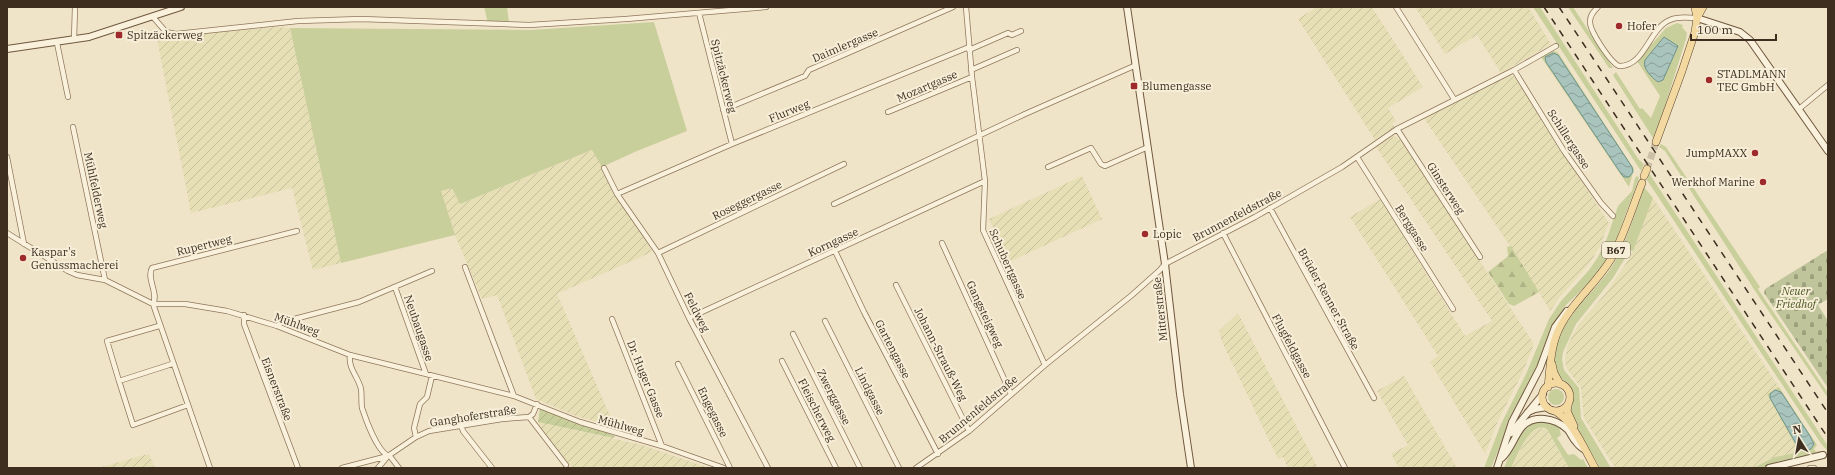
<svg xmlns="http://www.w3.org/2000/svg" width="1835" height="475" font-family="'IBM Plex Serif',serif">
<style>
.farmland{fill:url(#farmland-furrows)}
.green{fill:#c9cf9b}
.forest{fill:url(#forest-firs)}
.cemetery{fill:url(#cemetery-stones)}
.garden{fill:url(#garden-furrows)}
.water{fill:url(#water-waves);stroke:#6f938a}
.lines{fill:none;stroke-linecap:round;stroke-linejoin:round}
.primary-tunnel{stroke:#ccc0a6;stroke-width:7;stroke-dasharray:7 3.5;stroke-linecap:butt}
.street-casing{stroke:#8d765c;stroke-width:6}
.secondary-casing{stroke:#6f573f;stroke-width:8}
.primary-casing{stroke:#5b4430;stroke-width:8}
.street{stroke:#faf1dc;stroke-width:4.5}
.secondary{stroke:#faf1dc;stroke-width:6}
.primary{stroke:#f3d9a0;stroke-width:7}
.rail{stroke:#3d2e20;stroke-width:1.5;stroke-dasharray:7 7;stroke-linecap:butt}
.poi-dot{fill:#9e2a2b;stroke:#f7eed8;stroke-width:1.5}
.labels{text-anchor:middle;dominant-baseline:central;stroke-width:4;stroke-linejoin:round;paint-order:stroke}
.shield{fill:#f7eed8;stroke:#756857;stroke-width:1}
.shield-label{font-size:10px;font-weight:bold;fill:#3d2e20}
.poi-label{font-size:11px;fill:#3d2e20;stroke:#f7eed8;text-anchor:start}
.street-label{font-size:11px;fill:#3d2e20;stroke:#f7eed8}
.park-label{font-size:11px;font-style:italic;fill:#4d5a26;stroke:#f7eed8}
</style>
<defs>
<pattern id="farmland-furrows" width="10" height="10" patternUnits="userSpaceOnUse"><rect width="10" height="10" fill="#e6deb5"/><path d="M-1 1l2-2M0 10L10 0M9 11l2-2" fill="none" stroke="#c6bf9b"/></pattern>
<pattern id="forest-firs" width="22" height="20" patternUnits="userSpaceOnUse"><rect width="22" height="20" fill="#c9cf9b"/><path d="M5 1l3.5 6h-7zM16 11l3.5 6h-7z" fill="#aeb285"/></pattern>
<pattern id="cemetery-stones" width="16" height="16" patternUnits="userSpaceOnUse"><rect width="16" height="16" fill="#bfc49a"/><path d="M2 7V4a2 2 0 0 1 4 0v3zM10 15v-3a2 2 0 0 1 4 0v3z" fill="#9ca07d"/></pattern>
<pattern id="garden-furrows" width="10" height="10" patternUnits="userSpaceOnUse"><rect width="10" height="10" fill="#c9cf9b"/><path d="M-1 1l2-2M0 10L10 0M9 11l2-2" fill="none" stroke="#aeb285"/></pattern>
<pattern id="water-waves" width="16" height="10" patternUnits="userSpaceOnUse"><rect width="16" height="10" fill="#a9c4bc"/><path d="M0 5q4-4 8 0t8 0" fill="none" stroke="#8ba098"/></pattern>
</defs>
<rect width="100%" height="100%" fill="#f0e4c8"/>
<path class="farmland" d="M1317 7H1372L1423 87 1388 108 1396 121 1392 123 1395 127 1375 140 1298 19Z
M1415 7H1528L1551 44 1501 73 1477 35 1445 54Z
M277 27 290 28 341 263 313 270 292 188 191 213 156 34H161L165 36Z
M1508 75 1513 76 1516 79 1609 223 1600 246 1590 263 1560 297 1550 311 1514 250 1510 246 1424 118Z
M1395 136 1403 143 1534 344 1523 372 1498 421 1485 454 1430 362 1438 356 1350 217 1380 199 1465 336 1492 321 1376 147 1390 138Z
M593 150 652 252 557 294 615 427 576 416 536 399 497 295 482 299 455 235 440 191 452 188 460 204Z
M1082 176 1102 219 1009 262 989 219Z
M1653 198 1779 387 1767 394 1799 452 1775 457 1753 468H1615L1584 418 1581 388 1566 367 1565 359 1568 344 1578 325 1605 294 1625 265 1633 251Z
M1238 313 1318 468H1288L1283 457 1278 459 1222 342 1219 331Z
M1404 376 1457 468H1399L1391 454 1408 445 1377 391Z
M538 422 642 445 709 468H572L542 430Z
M1543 428 1547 429 1569 468H1511L1528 435 1537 429Z
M149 454 155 468H98L140 456Z"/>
<path class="green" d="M484 7H507L509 23H488Z
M1533 7H1540L1639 160 1644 164 1641 171Z
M1568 7H1573L1613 68H1609Z
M654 22 687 131 637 151 602 167 592 150 460 204 452 188 441 191 455 235 341 263 290 28 530 30Z
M1677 23 1683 25 1682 27 1687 33 1686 39 1664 109 1653 138 1613 75 1616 72 1640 109 1642 108 1651 118 1660 96 1637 61 1666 28Z
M1553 51 1557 52 1559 54 1634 169 1629 187 1541 57Z
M1661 144 1666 147 1760 287 1758 289 1828 393V398L1759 297 1665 151 1659 147Z
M1649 173 1828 446V450H1827L1822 445 1647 180Z
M1637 176 1639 178 1617 238 1608 258 1588 284 1566 305 1552 326 1533 378 1507 429 1491 468H1484L1501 424 1526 374 1549 319 1561 301 1589 270 1598 257 1607 238 1618 206 1632 191 1635 178Z
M1644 187 1653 198 1633 251 1630 250 1613 278 1576 324 1563 352 1562 359 1564 370 1579 388 1581 418 1611 468H1600C1591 452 1577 432 1571 414 1569 406 1576 400 1572 391 1567 379 1557 381 1555 363 1552 322 1595 295 1614 263 1627 240 1636 212 1644 187Z
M1779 387 1817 445 1814 449 1816 452 1820 451 1821 452 1778 462 1761 468H1753L1775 457 1799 452 1767 394Z
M1548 397a8 8 0 1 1 16 0a8 8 0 1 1-16 0Z
M1540 421 1551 423 1559 427 1561 435 1557 438 1568 455 1574 454 1581 460 1583 459 1588 468H1569L1547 429C1530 420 1517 457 1511 468H1504C1512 450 1518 426 1540 421Z"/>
<path class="forest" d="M1511 246 1539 292 1514 306 1509 304 1488 272 1507 257 1508 255 1507 247Z"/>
<path class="cemetery" d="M1828 250V299L1818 305 1828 321V388L1764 293 1765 289Z"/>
<path class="garden" d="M540 408 615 436 613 438 538 422Z"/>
<path class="water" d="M1664 37 1678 46 1663 80 1658 82C1651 77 1642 68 1645 60Z
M1553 53 1558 55 1632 167 1633 172 1629 177H1624L1622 175 1546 62 1545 57Z
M1775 390 1781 392 1810 436 1814 444 1811 449 1803 451 1799 449 1770 398V394Z"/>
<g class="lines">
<path class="primary-tunnel" d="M1647 169 1656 142"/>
<g class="street-casing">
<path id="street" d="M966 7 972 77 985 181 983 230 1045 365
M1396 7 1454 99
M1598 7C1594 11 1590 15 1590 21 1589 30 1610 62 1619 66 1645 67 1649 28 1670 20 1678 16 1688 18 1697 18
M699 13 732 144
M153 17 166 32 176 34 298 21 361 19 529 25 626 19 766 7
M74 40 75 7
M57 43 68 97
M969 50 1008 33 1012 35 1021 31
M971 70 1017 50
M1514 70 1564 151 1601 203 1613 216
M1799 109 1828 85
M723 110 805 76 809 70 953 7
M888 112 972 77
M73 127 105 280
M1397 129 1480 257
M7 157 24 244
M1357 157 1453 309
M1048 167 1091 148 1101 164 1105 166 1148 147
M604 168 617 194 658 253 689 318 768 468
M617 194 732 144 969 47
M834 204 1025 114 1134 66
M1270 208 1374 398
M7 233 68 271 77 275 105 280 153 304H185L227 311 277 326 350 355 514 396 580 422 662 446 724 468
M1223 233 1345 468
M942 243 1011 394
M835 251 864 312 938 454
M658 253 844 164
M465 267 514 396
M896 285 969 431
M395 287 426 374
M153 304C159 293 146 279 152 268L297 231
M153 304 210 468
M244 315V324L298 468
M689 318 985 181
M612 319 662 446
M825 321 899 468
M277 326 283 322 359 302 432 271
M793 334 860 468
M350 355C348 369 358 376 361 389 362 395 361 402 362 408 366 420 377 450 388 456L378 468
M782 361 836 468
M172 364 119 381 133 425 188 405
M678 364 730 468
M119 381 107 341 159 326
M529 417 566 465
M461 425 463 431 492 468
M416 437 414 428 420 404 427 397 432 376
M389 455 399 468
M342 468 388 456 416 437 429 431 502 419 529 417 533 414 537 404
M916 468 969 431 1045 365 1132 295 1160 270 1165 264 1255 217 1342 167 1397 129 1514 70 1556 46
M1810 468H1814"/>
</g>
<g class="secondary-casing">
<path id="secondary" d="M1127 7 1165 264 1180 394 1191 468
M1697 18 1740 32 1750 40 1828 151
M7 49 89 37 181 7
M1528 412 1535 409 1547 407
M1511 433 1543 394
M1502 458C1511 449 1514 437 1522 427 1534 414 1555 418 1567 429 1571 433 1572 438 1576 442 1578 445 1582 448 1585 450
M1497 468 1512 422 1540 368 1555 327 1567 311
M1769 468 1823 455"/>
</g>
<g class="primary-casing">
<path id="primary" d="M1695 7 1697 18
M1656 142 1682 71 1695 32 1697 18 1703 7
M1644 176 1647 169
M1552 364 1554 373 1560 384
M1542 397a14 14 0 1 1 28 0a14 14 0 1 1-28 0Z
M1548 387C1550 369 1550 352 1556 336 1567 306 1595 286 1611 259 1624 236 1632 208 1642 183
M1568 406 1567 411 1574 426
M1555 411C1574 422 1584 449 1595 468"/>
</g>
<use href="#street" class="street"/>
<use href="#secondary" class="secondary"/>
<use href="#primary" class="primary"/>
<path class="rail" d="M1544 7 1828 438
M1559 7 1828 413"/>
</g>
<g class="poi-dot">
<circle cx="1619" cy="26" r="4"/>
<rect x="115" y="31" width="8" height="8" rx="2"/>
<circle cx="1709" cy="80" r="4"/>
<rect x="1130" y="82" width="8" height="8" rx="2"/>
<circle cx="1755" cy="153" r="4"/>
<circle cx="1763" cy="182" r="4"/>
<circle cx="1145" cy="234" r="4"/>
<circle cx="23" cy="258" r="4"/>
</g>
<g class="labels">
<rect class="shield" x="1602" y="242" width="28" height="16" rx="3"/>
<g class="shield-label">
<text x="1616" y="250">B67</text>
</g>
<g class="poi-label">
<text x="1627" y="26">Hofer</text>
<text x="127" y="35">Spitzäckerweg</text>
<text x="1717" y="74">STADLMANN<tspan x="1717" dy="13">TEC GmbH</tspan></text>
<text x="1142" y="86">Blumengasse</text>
<text x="1747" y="153" text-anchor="end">JumpMAXX</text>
<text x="1755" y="182" text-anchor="end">Werkhof Marine</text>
<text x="1153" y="234">Lopic</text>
<text x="31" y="252">Kaspar's<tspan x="31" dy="13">Genussmacherei</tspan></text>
</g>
<g class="street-label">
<text transform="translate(845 45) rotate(-23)">Daimlergasse</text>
<text transform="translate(724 76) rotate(76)">Spitzäckerweg</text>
<text transform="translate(927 86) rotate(-23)">Mozartgasse</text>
<text transform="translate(789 111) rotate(-22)">Flurweg</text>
<text transform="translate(1569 139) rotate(57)">Schillergasse</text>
<text transform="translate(1446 188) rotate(57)">Ginsterweg</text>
<text transform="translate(96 190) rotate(78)">Mühlfelderweg</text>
<text transform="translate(747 200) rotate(-26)">Roseggergasse</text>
<text transform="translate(1237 215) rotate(-28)">Brunnenfeldstraße</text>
<text transform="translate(1412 228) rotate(58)">Berggasse</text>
<text transform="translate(833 242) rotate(-25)">Korngasse</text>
<text transform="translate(204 245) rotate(-14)">Rupertweg</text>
<text transform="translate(1008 264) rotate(66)">Schubertgasse</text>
<text transform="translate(1329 299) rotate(61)">Brüder Renner Straße</text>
<text transform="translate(1160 309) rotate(-96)">Mitterstraße</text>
<text transform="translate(697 312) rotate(63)">Feldweg</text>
<text transform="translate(985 314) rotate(65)">Gangsteigweg</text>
<text transform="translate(297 324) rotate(20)">Mühlweg</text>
<text transform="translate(419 328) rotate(71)">Neubaugasse</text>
<text transform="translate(1292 346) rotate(62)">Flugfeldgasse</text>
<text transform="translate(893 349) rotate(63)">Gartengasse</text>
<text transform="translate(941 354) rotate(63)">Johann-Strauß-Weg</text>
<text transform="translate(646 379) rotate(68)">Dr. Huger Gasse</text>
<text transform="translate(277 389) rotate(69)">Eisnerstraße</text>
<text transform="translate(870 391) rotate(63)">Lindgasse</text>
<text transform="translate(834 397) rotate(63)">Zwerggasse</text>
<text transform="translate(978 409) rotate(-40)">Brunnenfeldstraße</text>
<text transform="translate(817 410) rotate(63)">Fleischerweg</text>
<text transform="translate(713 412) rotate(64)">Engegasse</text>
<text transform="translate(473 416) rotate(-9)">Ganghoferstraße</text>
<text transform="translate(621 425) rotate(16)">Mühlweg</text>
</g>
<g class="park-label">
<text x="1796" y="291">Neuer<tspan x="1796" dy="13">Friedhof</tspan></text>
</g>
</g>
<rect width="1835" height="475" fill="none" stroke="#3d2e20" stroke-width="16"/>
<g transform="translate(1799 439) rotate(349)" stroke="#f7eed8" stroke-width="3" paint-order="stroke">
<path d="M0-3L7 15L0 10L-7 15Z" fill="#3d2e20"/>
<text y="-6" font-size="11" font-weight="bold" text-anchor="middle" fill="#3d2e20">N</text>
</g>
<path d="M1691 34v6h85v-6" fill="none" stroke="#3d2e20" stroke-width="2"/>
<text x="1697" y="34" font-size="12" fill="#3d2e20" stroke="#f7eed8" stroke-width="3" paint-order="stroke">100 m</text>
</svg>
